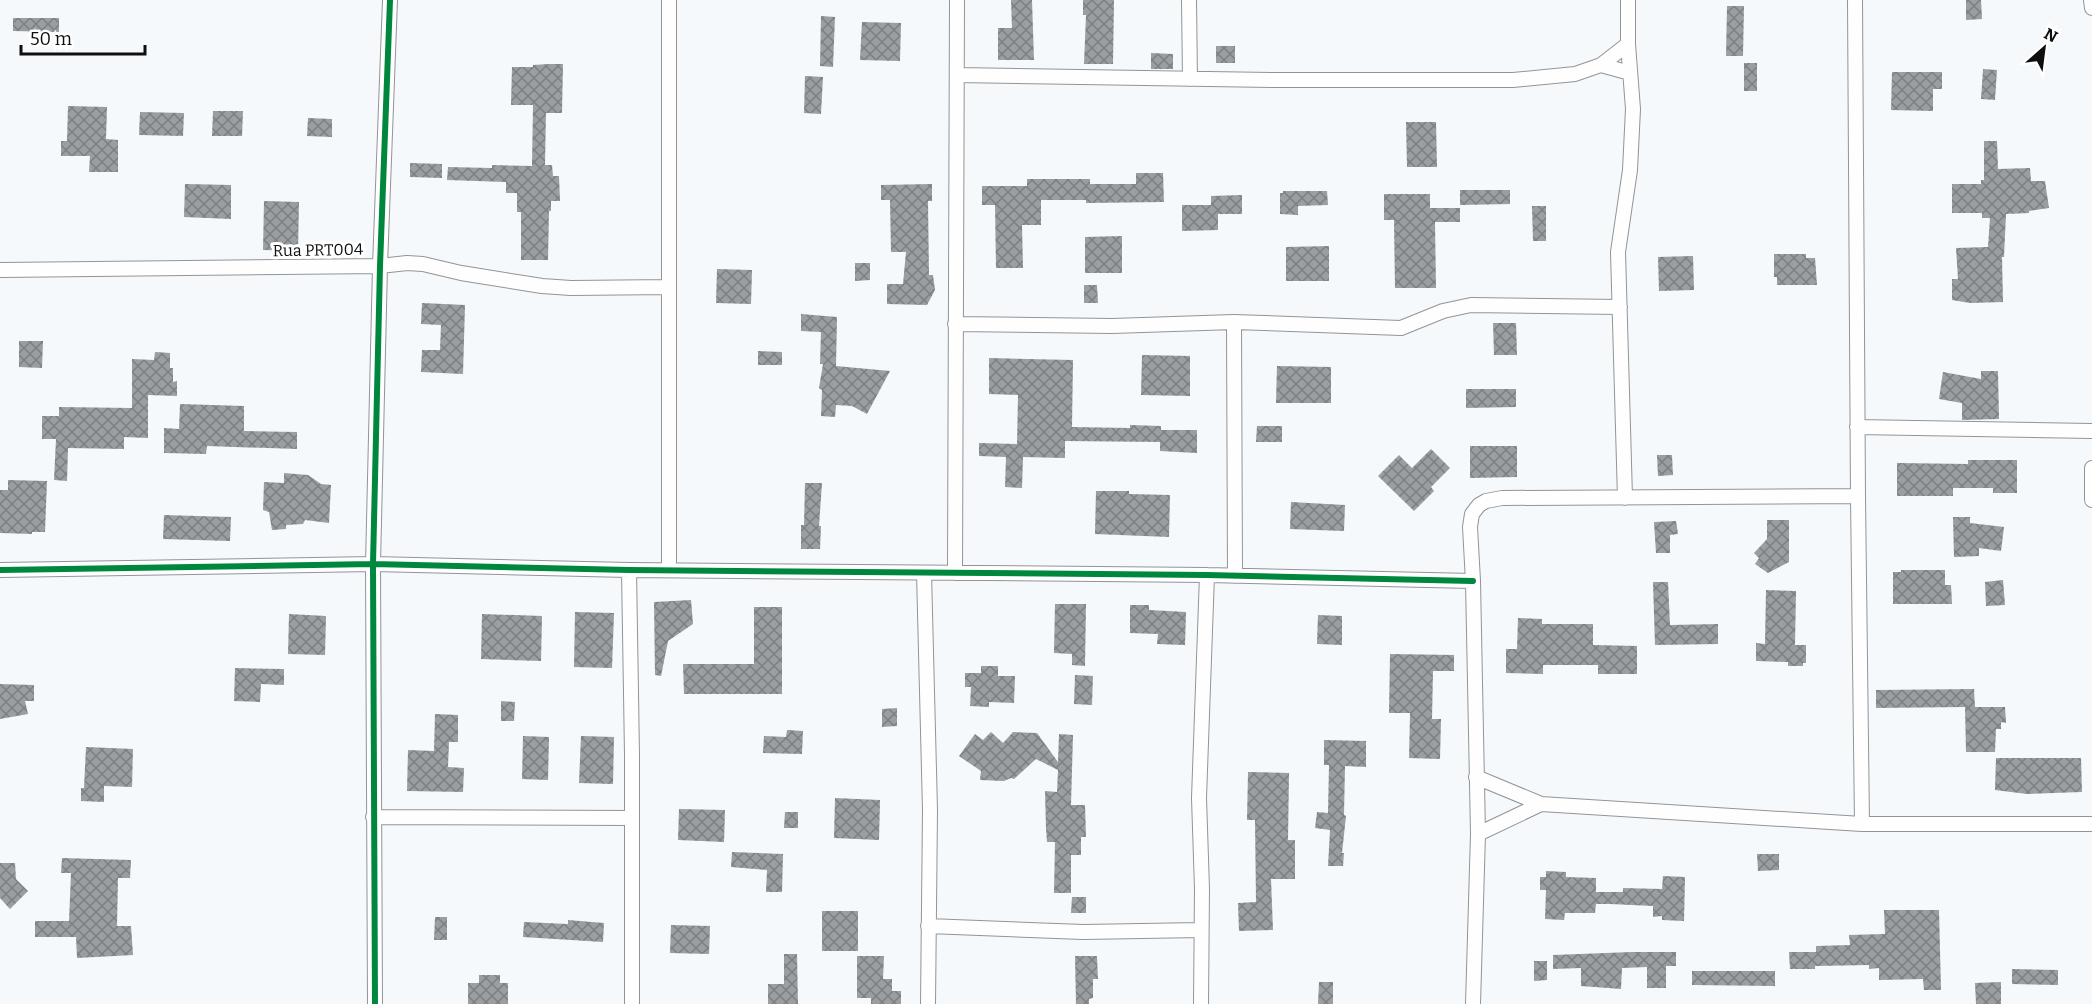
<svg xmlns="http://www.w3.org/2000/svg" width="2092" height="1004" font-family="Bitter,serif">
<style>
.building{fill:url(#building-cross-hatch)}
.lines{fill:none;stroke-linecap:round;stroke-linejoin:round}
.street-casing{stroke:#939496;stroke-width:16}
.street{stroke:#fefeff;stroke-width:14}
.cycleway-casing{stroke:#fff;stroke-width:10}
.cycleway{stroke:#00873e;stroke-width:6}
.labels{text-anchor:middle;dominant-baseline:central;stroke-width:6;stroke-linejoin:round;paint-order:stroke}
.street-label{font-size:16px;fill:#0f0f0f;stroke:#fff}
</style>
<defs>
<pattern id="building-cross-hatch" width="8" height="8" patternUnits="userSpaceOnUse" patternTransform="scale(1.5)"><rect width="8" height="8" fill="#9a9ea0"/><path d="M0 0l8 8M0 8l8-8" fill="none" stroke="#7c7f81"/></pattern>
</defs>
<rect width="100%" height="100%" fill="#f5f9fc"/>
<path class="building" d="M1011 0H1032L1034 60H998V28H1012Z
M1083 0H1114L1113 64H1084L1086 15H1083Z
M1966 0H1981L1982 19 1966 20Z
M1727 6H1744L1743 56H1726Z
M821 16 835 17 833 67 820 66Z
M13 18H59V32L13 31Z
M862 22 901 23 900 61 860 60Z
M1216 46H1235V63H1216Z
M1151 53 1173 54V69H1151Z
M1744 63H1757V91H1744Z
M549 64H563L562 113H546L545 165H552L553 176H559L560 201H551V211H549L548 260H521V212H517V193H506V182L447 180 448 167 492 168V165L532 166 533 105H511L512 67H533V65Z
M1983 69 1997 70 1995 100 1981 99Z
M1892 72H1942V89H1933V111L1891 110Z
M805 76 823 77 821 114 804 113Z
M68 106 107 107 106 139 118 140V172H89L90 156H61V141H67Z
M213 111H243L242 136H212Z
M140 112 184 113 183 136 139 135Z
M308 118 332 119V137L307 136Z
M1406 122H1436L1437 167H1407Z
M1984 141H1997L1998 169 2030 168 2031 181H2045L2049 208 2029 211V213L2006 214 2004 257H2002L2003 302 1970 303 1952 300V279H1958L1956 248 1988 247 1990 218H1982V213H1952V184H1981V180H1984Z
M410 163 442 164V178L410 177Z
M1136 173H1163L1164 202 1086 203V200H1041V225H1022L1023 268H996L995 205H982V186H1027V179H1090V184H1136Z
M185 184 231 185V219L184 217Z
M932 184V201H928L929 275H933L935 290 927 305 887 304V284H903L906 252H891L890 200H881V185Z
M1460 190H1510V204L1460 205Z
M1283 191H1327L1328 205 1298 206V215L1280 214V193H1283Z
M1384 194H1430V208H1460V222H1435L1436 288H1395L1394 220H1384Z
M1242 195V214H1218V230L1182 231V205H1211V196Z
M264 201 299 202 298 251 263 250Z
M1532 206H1546V241H1533Z
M1122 236V273H1085V237Z
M1329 246V281H1286V247Z
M1774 254H1806V258H1815L1817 285H1777V277H1774Z
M1693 256 1694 290 1659 291 1658 257Z
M855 263H870V280L855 281Z
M717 269 752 270 751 304 716 303Z
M1084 285H1097L1098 303H1084Z
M422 303 465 305 463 374 421 372 422 350H440L441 325 421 324Z
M801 314 837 317 836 366 890 371 867 414 852 406 836 405 835 417 821 416 822 390 819 388 823 364H820L821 332 801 331Z
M1493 323H1516L1517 355H1494Z
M19 341H43L42 368 19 367Z
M758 351 782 352V365H758Z
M155 352 170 353V368H173V382L177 381V396L148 395V438L124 437V449L68 448 67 481 54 480 56 439H42V416H59V407L132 408V359L154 360Z
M1142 355 1190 356V396L1141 395Z
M989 358 1073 360 1072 427 1130 428V425L1161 426V430H1197V453L1160 451V442L1065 441V458L1023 457 1022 488 1005 487 1006 457 979 456V443L1017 444 1018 395 989 394Z
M1277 366 1331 367V403H1276Z
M1981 371H1998L1999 419 1962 420V403L1939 399 1943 372 1981 379Z
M1466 389H1516V407L1466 408Z
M180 404 244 406V431L297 432V449L207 446 206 454 164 453V428L179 429Z
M1257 426H1282V442H1256Z
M1470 446H1517V477L1470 478Z
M1431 449 1450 468 1431 487 1434 491 1414 511 1378 476 1399 455 1412 468Z
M1657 455H1672L1673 475 1658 476Z
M1968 460H2017V493H1993V488H1953V496H1897V463L1968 464Z
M284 473 308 475 321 484 331 485 329 523 305 520 303 524 286 525V529L272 530 269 512 263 510 264 482 284 483Z
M8 480 47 481 45 532H32V534L0 533V490H8Z
M805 483H822L819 526H821L820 549H801V525H804Z
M1096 491H1129V494L1170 495 1169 537 1095 534Z
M1291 502 1345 505 1344 531 1290 529Z
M164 515 231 517 230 541 163 539Z
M1953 517H1970V523L2004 527 2001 551 1979 548V556L1954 557Z
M1767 520H1789V562L1768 573 1755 564 1759 558 1754 553 1767 539Z
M1676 521 1678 534 1670 535V553H1656L1654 522Z
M1901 570H1945V585H1951L1952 604H1893V572H1901Z
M2003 580 2005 605 1986 606 1985 582Z
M1653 582H1668L1670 625 1718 624V644L1655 645Z
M1766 590 1796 591 1795 645H1806V663H1803V666H1788V662L1756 661V643L1765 644Z
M691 600 693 624 668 641 661 676 655 675 654 602Z
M1055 604H1086L1085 666 1072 665V654L1054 653Z
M1130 605H1149V610L1186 612 1185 645 1157 644 1158 634 1130 633Z
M754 607H782V694H684L683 664H754Z
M575 612 614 613 612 668 574 667Z
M289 614 326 616 325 655 288 654Z
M482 614 542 616 541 661 481 659Z
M1318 615 1342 616V645L1317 644Z
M1518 618 1542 619V624H1593V645L1637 646V674H1598V665H1543V674L1506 673V649H1517Z
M1390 654 1454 655V671H1433L1432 719H1441L1440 759 1409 758 1410 713H1389Z
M981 666H998V676H1015L1014 703 989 702V707L970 706 971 687H965V673H981Z
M235 668 284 669V685L261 684 260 702 234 701Z
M1075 675 1093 676 1092 705 1074 704Z
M0 684 34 685V701H25L28 714 0 719Z
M1974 689 1975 707H2005L2006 723 2001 722V729H1996L1995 752H1966L1965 707 1876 708V690Z
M501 701 515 702 514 721H501Z
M897 708V726L882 727V709Z
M435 714 458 715V742H449L448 767 464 768 463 792 407 791 408 750 434 751Z
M787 730 803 731 802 754 763 753 764 736 786 737Z
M991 732 1003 743 1013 732 1037 733 1058 762 1059 734 1073 735 1071 805H1085L1086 837H1081V855H1071V893H1054L1055 842H1047L1046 829 1045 791 1057 792 1058 770 1036 759 1014 779 1011 778 1004 781 980 780 981 771 959 756 975 734 983 740Z
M523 736 549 737 548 780 522 779Z
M581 736 614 737 613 784 579 783Z
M1324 740 1366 741V767L1345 766 1344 815 1346 816 1342 853H1344L1343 866H1328L1330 830 1315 828 1317 812 1328 813 1329 765H1324Z
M86 747 133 749 132 787 104 786V802L81 801V788H84Z
M1996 758H2081L2082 792 2027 794 1995 790Z
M1248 772 1289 773 1288 840H1295V879H1271L1273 930 1239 931 1238 903 1256 902 1255 820H1247Z
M835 798 880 800 879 840 834 838Z
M679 809 725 810 724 842 678 840Z
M785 812H798V828H784Z
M732 852 783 854 782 892H766L767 870 731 867Z
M1757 854H1779V870L1758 871Z
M62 858 131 860 130 878H118L117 926H131L133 955 77 958 76 937H35V921H69L71 873H61Z
M0 863H15L16 879 28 891 10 909 0 898Z
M1546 871 1566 872V877L1596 878V892H1623V888L1662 889 1663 876 1685 877 1684 921 1662 920V916L1653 917V906L1610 904H1596L1595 913H1565L1564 920 1545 919 1546 890H1540V877H1546Z
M1072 897H1086V913H1071Z
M1884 910H1939L1941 990H1924L1923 979 1879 980V968L1869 969V965L1815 966V969H1790L1789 952H1816V946L1850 945 1849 935 1885 934Z
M822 911H858V951H822Z
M435 917H447V940H434Z
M568 920 604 923 603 942 523 937 524 922 568 924Z
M671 925 710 926 709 954 670 953Z
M1632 952H1676V966H1666V988H1647V967L1622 968 1621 989 1581 986V968L1553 969V955Z
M784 954H797L798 1004H768V984H784Z
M857 956H884L883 979H892V991H901V1004H871V998H857Z
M1075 956H1097L1098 979H1093V998L1089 999V1004H1076Z
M1534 961H1547V980L1534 981Z
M2012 969 2058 970V985L2012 984Z
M1692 971H1775V986L1692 985Z
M479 975H500V983H508V1004H468V983H479Z
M1319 982H1333V1004H1318Z
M2001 982V1004H1976L1975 983Z"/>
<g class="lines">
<g class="street-casing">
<path id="street" d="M669 0V570
M1189 0 1190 79
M1855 0 1858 496 1862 824
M2091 0 2092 8
M1601 65 1630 73
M957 75 1272 80H1513L1575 74 1601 65 1628 44
M0 270 380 266 407 263 423 264 461 273 542 286 571 288 669 287
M1234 322 1235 576
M955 324 1112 326 1234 322 1401 328 1443 311 1471 305 1620 307
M1857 427 2092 431
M2092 468V500
M1625 498 1618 252 1630 170 1633 109 1628 44V0
M0 570 373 564 629 570 1207 575 1473 581
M629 570 632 755V1004
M924 573 930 810 928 1004
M955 573 957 0
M1476 777 1541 804
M373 817 632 818
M1478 834 1541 804 1862 824H2092
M928 926 1083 932 1201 930
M375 1004 373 564 380 266 390 0
M1201 1004 1202 889 1199 798 1207 575
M1473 1004 1478 834 1473 581 1470 527 1472 514 1479 505 1486 501 1502 498 1858 496"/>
</g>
<use href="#street" class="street"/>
<g class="cycleway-casing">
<path id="cycleway" d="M0 570 373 564 629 570 1207 575 1473 581
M375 1004 373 564 380 266 390 0"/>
</g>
<use href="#cycleway" class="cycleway"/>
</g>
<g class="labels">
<g class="street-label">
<text transform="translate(318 250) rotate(-1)">Rua PRT004</text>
</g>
</g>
<g transform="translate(2044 48) rotate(28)" stroke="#ffffff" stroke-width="4.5" paint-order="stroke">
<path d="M0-4.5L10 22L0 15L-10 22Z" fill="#0f0f0f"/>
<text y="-9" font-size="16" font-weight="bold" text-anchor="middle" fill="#0f0f0f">N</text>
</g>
<path d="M21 45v9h124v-9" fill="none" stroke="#0f0f0f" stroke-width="3"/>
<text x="30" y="45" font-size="18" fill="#0f0f0f" stroke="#ffffff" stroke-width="4.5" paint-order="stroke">50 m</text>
</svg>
